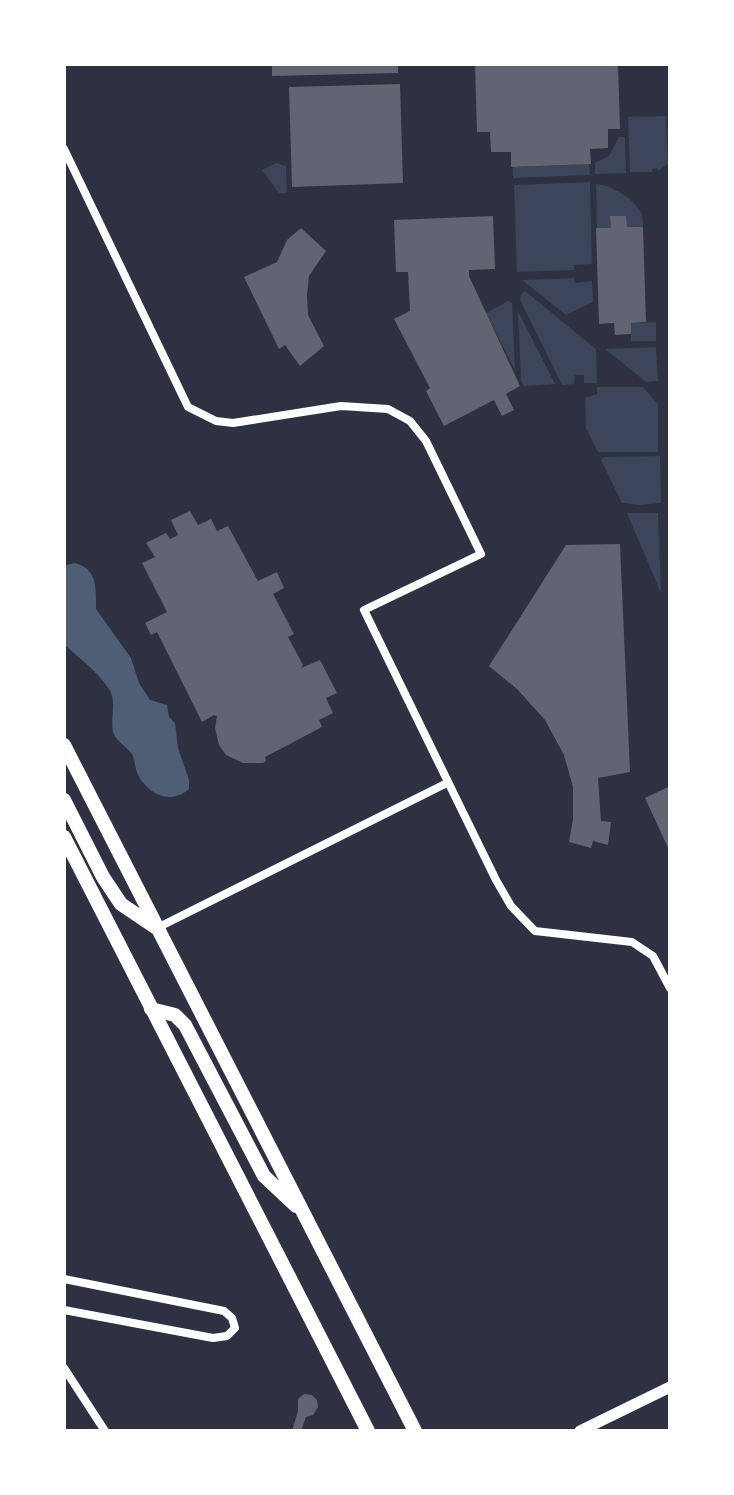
<svg xmlns="http://www.w3.org/2000/svg" width="734" height="1495" font-family="'Fira Sans Condensed',sans-serif">
<style>
.green{fill:#3c4559}
.water{fill:#4f5d75}
.building{fill:#626471}
.lines{fill:none;stroke-linecap:round;stroke-linejoin:round}
.minor{stroke:#fff;stroke-width:8}
.tertiary{stroke:#fff;stroke-width:11}
.primary{stroke:#fff;stroke-width:14}
</style>
<rect width="100%" height="100%" fill="#2d3142"/>
<path class="green" d="M666 116 668 163 659 171 657 168 652 169V172H630L628 117Z
M619 137H625L626 173 595 174V163L609 156Z
M276 163 286 166 287 193H279L262 170Z
M589 164 590 175 513 178V167Z
M590 182 592 264 574 265V270L517 272 514 185Z
M596 184C610 184 635 199 641 213 643 215 643 224 643 227H627L626 216H611V228H597Z
M574 278 575 283 592 281 593 302 566 315 522 280Z
M525 291 596 349 597 383H584V375H575L574 384 562 385 520 300 521 295Z
M508 301 512 303 515 370 486 313Z
M518 311 555 384 524 386 521 381Z
M656 322V341H631V323Z
M656 347 658 381 646 382 605 349Z
M597 387H643L658 404V452H598L586 428 585 398 597 394Z
M660 456 661 503 641 505 622 503 601 460 604 457Z
M627 513H658L661 593Z"/>
<path class="water" d="M74 563C98 568 96 589 96 609L131 658 139 683 150 700 167 705 169 717 175 723 178 748 189 780V789C171 805 149 795 138 775 135 769 135 762 133 756 128 747 116 742 113 732 110 718 117 701 109 689 97 671 79 658 64 644V566Z"/>
<path class="building" d="M272 64H398V73L272 76Z
M475 64H618L620 129H608V148L590 149 591 164 511 167V152H491L490 132H477Z
M400 84 403 183 292 187 289 87Z
M493 216 495 269 469 270V276L520 386 506 394 514 410 502 416 494 400 444 426 426 391 430 388 394 319 410 311 408 272H396L394 220Z
M610 216H626L627 227H643L646 322 631 323V334L615 335 614 323 599 324 596 228H611Z
M301 228 326 251 309 276 307 295 308 315 324 346 300 366 285 345 279 349 244 277 277 262 287 240Z
M190 511 198 525 211 519 217 531 228 526 258 581 277 572 284 588 273 594 294 634 288 637 303 665 301 668 320 660 337 693 326 698 333 713 319 720 322 727 265 757 266 761 263 763H243L226 755 219 745 215 728 217 716 214 715 202 722 157 632 151 635 145 623 167 612 142 563 155 557 146 543 166 533 170 539 178 535 171 520Z
M620 544 630 772 598 778 601 821 611 822 608 845 593 841 591 848 569 842 573 819V787L564 755 545 720 517 689 489 666 566 545Z
M670 786V852L645 798Z
M304 1394 312 1395 317 1400 318 1407 313 1415 306 1417 301 1431H292L298 1411V1399Z"/>
<g class="lines">
<path class="minor" d="M64 149 188 407 216 421 233 423 341 406 388 409 410 421 426 441 481 554 364 610 496 880 511 906 535 931 632 942 653 956 670 988
M157 928 447 783
M64 1279 224 1311 232 1318 235 1328 227 1336 213 1338 64 1310
M64 1368 105 1431"/>
<path class="tertiary" d="M580 1431 670 1387"/>
<path class="primary" d="M64 745 415 1431
M64 800 103 877 121 904 155 927
M64 837 368 1431
M151 1009 175 1015 185 1025 264 1176 296 1206"/>
</g>
<rect width="734" height="1495" fill="none" stroke="#ffffff" stroke-width="132"/>
</svg>
